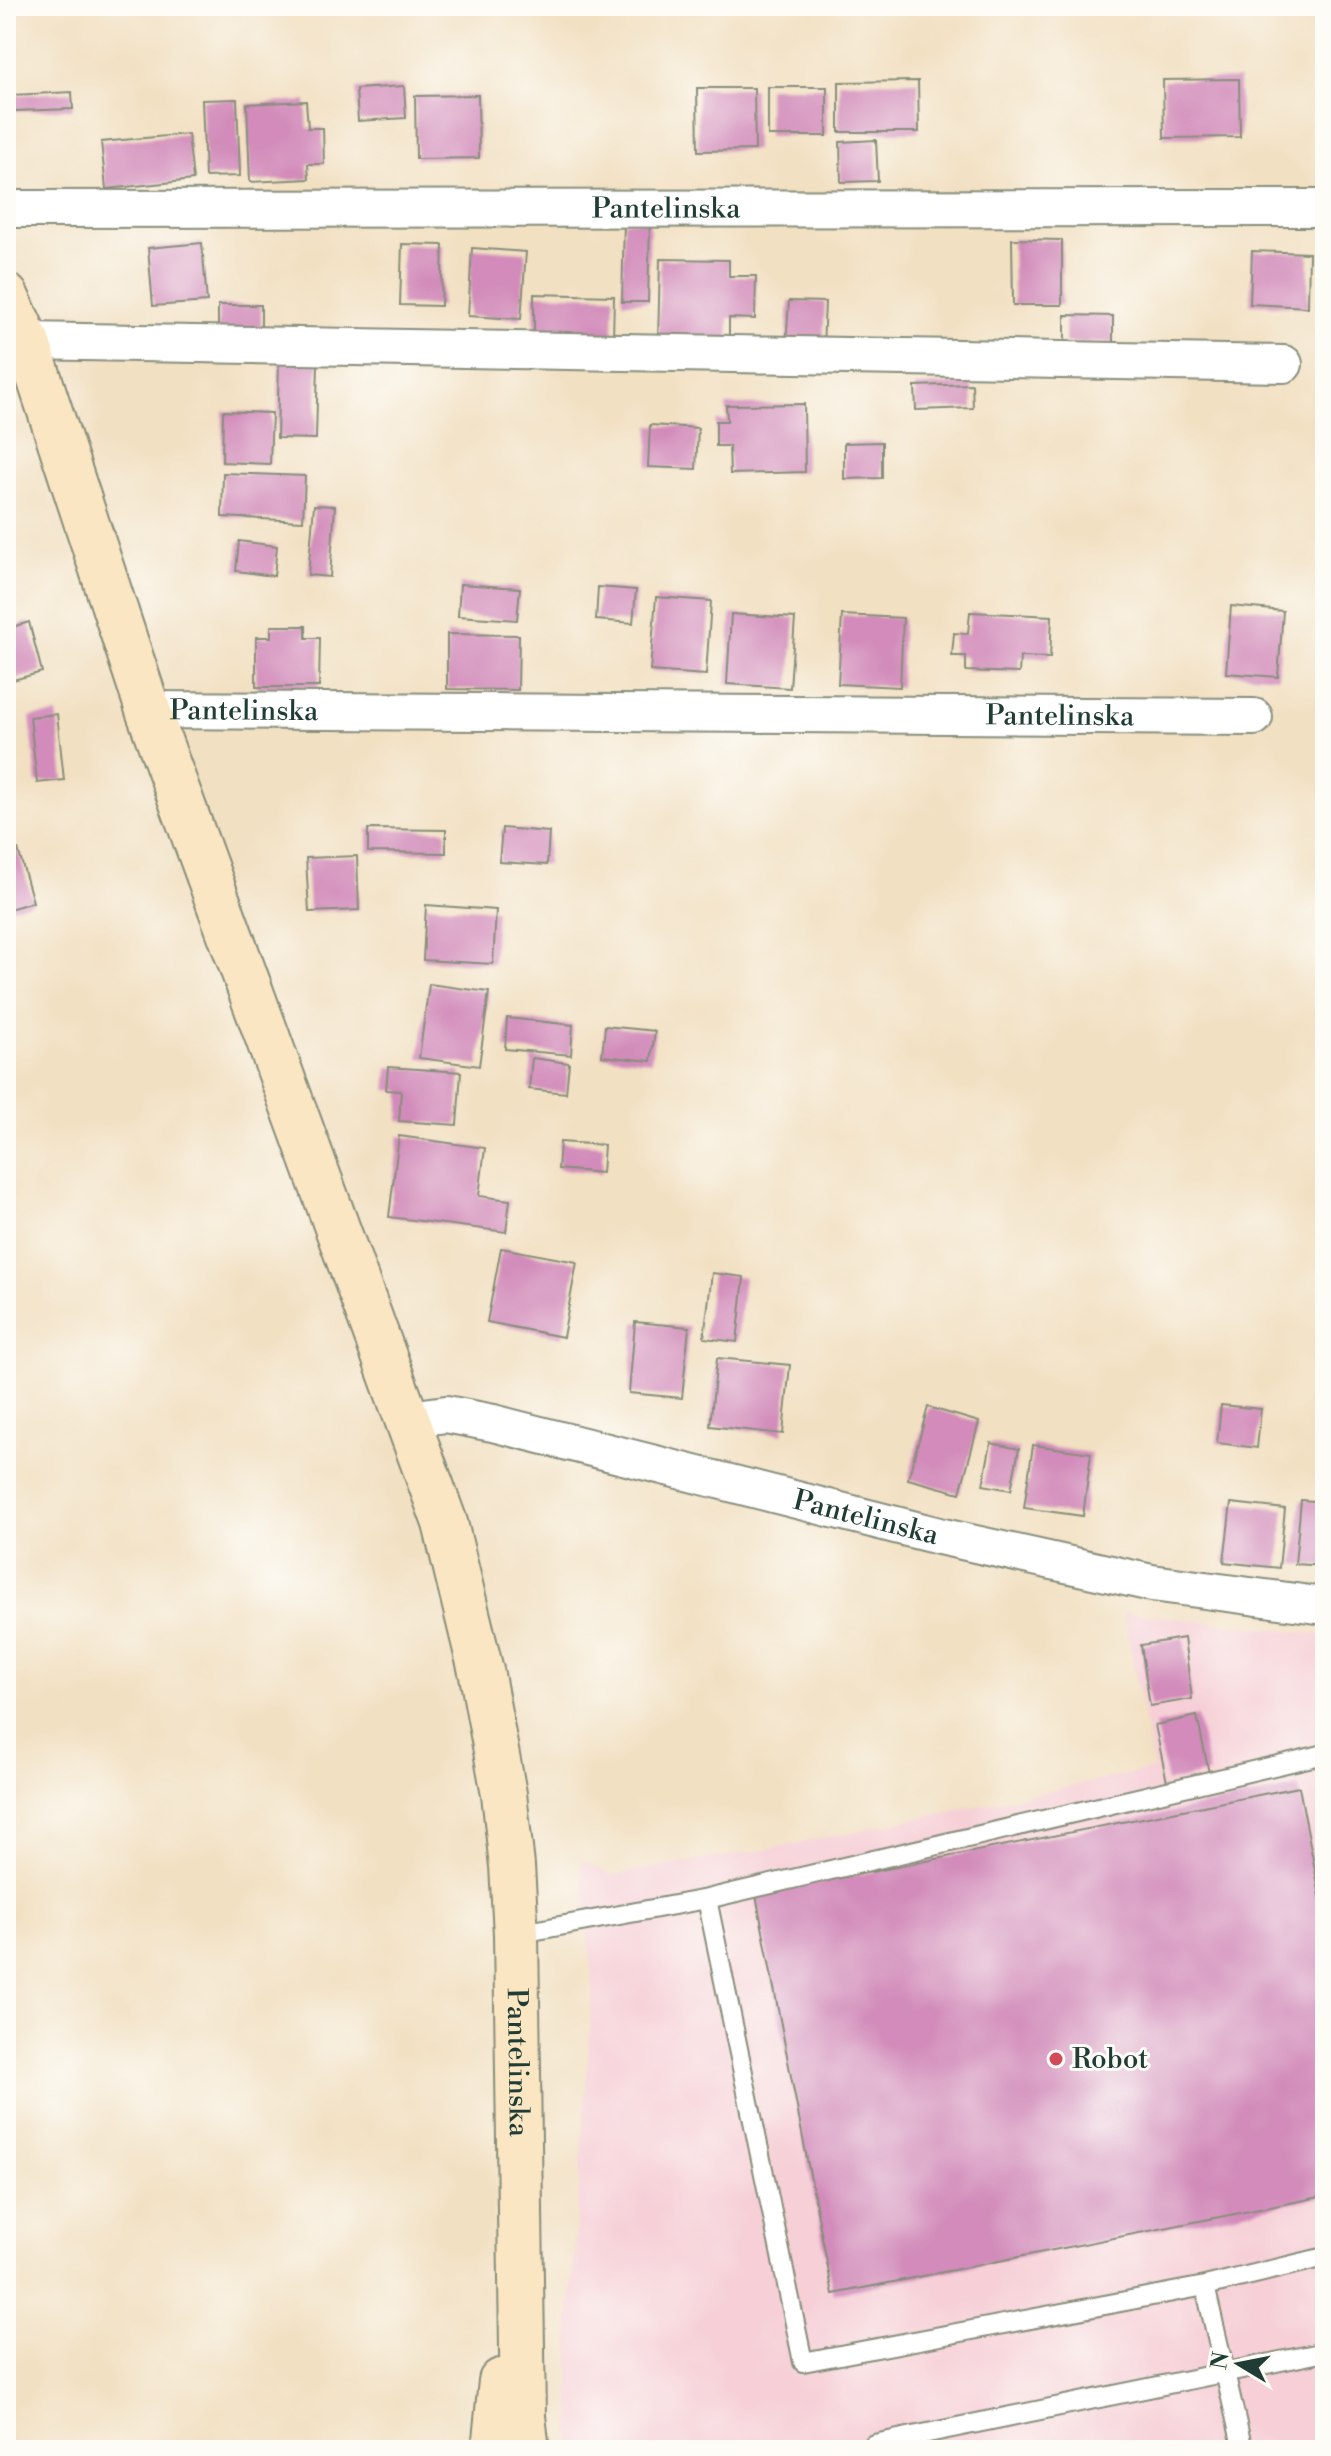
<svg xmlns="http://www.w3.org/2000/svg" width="1331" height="2456" font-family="'Libre Bodoni',serif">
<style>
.built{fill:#f6cfd7}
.building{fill:#d28bba}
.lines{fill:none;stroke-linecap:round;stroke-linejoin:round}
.service-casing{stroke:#888e7b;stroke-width:22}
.minor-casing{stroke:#888e7b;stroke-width:40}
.secondary-casing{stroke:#888e7b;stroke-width:48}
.service{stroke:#fff;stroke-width:18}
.minor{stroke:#fff;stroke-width:36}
.secondary{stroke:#fbe6c3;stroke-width:44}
.poi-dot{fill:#d1495b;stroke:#fdfcf7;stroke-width:3}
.labels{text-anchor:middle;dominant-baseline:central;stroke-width:6;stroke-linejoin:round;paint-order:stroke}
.street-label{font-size:28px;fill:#1f3d34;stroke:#fdfcf7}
.poi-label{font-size:28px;fill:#1f3d34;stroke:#fdfcf7;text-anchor:start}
</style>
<rect width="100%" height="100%" fill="#fdfcf7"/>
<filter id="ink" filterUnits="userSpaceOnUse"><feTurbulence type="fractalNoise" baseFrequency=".0125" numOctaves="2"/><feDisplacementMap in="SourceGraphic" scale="16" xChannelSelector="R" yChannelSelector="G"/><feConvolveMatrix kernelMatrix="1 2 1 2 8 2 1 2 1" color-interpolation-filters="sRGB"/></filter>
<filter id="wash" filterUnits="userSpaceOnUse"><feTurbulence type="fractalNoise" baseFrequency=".006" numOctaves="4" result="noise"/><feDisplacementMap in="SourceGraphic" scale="32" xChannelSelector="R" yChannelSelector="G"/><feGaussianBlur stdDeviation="1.8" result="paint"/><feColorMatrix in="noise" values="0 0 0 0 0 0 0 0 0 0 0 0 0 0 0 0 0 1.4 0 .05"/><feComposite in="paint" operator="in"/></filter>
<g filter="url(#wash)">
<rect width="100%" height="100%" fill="#f2e0c2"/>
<path class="built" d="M1123 1612 1325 1635V2450H571L569 2326 593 1987 581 1860 611 1875 764 1850 1154 1769Z"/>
<g id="blocks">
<path class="building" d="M1239 79 1240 137 1164 138 1163 80Z
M918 81 919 132H839V82Z
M404 86 406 118 358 121 356 89Z
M768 87H827V136H768Z
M697 88H754L755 150 698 151Z
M72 92 73 109 14 111 13 95Z
M478 95 479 158 416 159 415 96Z
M237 99 240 176 205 177 202 100Z
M306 101 308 128H323L324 164H308L309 179 250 182 247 104Z
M188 134 193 180 106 189 101 142Z
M876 140 878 181 841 182 840 142Z
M624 221H650L648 302H622Z
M1012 239 1062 240V305H1013Z
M202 243 207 302 153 306 148 248Z
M402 244 443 245 441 306 400 305Z
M472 248 526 252 521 319 468 316Z
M1252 251 1309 253 1308 307 1250 304Z
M660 259 729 260V276H756L755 319 729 318V343L658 342Z
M534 294 614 296 613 338 534 337Z
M789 301 825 302 823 347 786 345Z
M218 305H261V331H218Z
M1065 315 1113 316V343H1065Z
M279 362 318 363 316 439 277 438Z
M972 384 973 408 916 410 915 386Z
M804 404 805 472 730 474 729 446H716V421H727L726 405Z
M223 411 272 413 270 464 222 462Z
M650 425 698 428 696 469 648 467Z
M882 442V478L844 479V443Z
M223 473 305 476 303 521 222 517Z
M314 505 335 506 330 577 308 575Z
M239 541 277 546 274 576 236 571Z
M460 584 520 588 517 620 458 616Z
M598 587 636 590 633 623 596 620Z
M656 597 711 601 706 675 650 671Z
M1231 606 1283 611 1278 677 1226 673Z
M970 612 1052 616 1050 658 1020 657 1019 673 966 671V656H952L954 633 968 634Z
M731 614 795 618 790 688 727 684Z
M842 615 903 618 900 687 838 684Z
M29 622 42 672 6 682V629Z
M271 626H306V638H320L319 687H256V637H271Z
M447 634 519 635 518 690 447 689Z
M57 714 64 780 37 783 30 717Z
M502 828 549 832 547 865 499 862Z
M368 829 446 830V853L368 852Z
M18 849 33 902 6 910V852Z
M357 856 359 910 309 912 306 858Z
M426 905 496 910 493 964 423 960Z
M429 984 489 992 479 1066 419 1058Z
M507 1018 573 1025 571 1055 505 1049Z
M605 1026 655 1031 651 1061 602 1056Z
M532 1058 569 1063 566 1093 529 1089Z
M388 1067 461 1072 457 1125 399 1121 401 1091 386 1090Z
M399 1136 485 1148 479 1196 510 1200 506 1232 389 1217Z
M560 1142 604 1145 602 1173 558 1169Z
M501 1248 577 1262 563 1337 487 1322Z
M712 1273 744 1277 737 1342 704 1338Z
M635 1322 689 1327 682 1398 629 1393Z
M717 1358 790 1365 783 1434 710 1426Z
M1221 1405 1261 1409 1257 1448 1217 1443Z
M928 1407 979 1422 960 1493 908 1479Z
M991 1443 1019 1449 1011 1490 983 1485Z
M1033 1445 1091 1453 1083 1516 1024 1508Z
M1301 1500 1325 1502V1566L1295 1564Z
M1231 1503 1285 1509 1279 1568 1224 1562Z
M1184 1638 1192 1699 1150 1706 1141 1645Z
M1197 1716 1209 1773 1167 1782 1155 1725Z
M1299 1787 1325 1922V2196L833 2294 756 1895Z"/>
</g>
</g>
<g filter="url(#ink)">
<use href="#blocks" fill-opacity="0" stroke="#888e7b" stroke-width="2"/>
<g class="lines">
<g class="service-casing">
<path id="service" d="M707 1899 803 2362 1205 2286 1243 2450
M516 1934 707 1899 1325 1754
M1205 2286 1325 2257
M874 2444 1325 2352"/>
</g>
<g class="minor-casing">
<g id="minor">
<path id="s1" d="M6 209 1325 208"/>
<path d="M27 341 1284 364"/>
<path id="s2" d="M148 710 1254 717"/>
<path id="s3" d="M409 1419 446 1414 493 1423 939 1536 1152 1583 1325 1606"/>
</g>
</g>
<g class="secondary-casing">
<g id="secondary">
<path id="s4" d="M6 296 27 341 148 710 445 1523 482 1675 504 1794 512 1866 516 1934 523 2417 527 2450"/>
<path d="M494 2450 501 2381"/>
</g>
</g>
<use href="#service" class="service"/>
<use href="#minor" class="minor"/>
<use href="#secondary" class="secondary"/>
</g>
</g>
<circle class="poi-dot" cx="1056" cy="2059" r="8"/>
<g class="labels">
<g class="street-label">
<text stroke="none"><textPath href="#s1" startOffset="660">Pantelinska</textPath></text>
<text stroke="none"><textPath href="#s2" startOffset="96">Pantelinska</textPath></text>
<text stroke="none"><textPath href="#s2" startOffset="912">Pantelinska</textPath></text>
<text stroke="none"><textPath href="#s3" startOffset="470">Pantelinska</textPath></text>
<text stroke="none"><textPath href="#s4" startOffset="1850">Pantelinska</textPath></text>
</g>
<g class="poi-label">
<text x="1072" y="2059">Robot</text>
</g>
</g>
<rect width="1331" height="2456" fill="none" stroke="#fdfcf7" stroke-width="32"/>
<g transform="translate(1239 2364) rotate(280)" stroke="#fdfcf7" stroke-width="6" paint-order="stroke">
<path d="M0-6L14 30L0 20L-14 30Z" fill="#1f3d34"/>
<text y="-12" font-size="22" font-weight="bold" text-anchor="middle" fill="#1f3d34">N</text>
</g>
</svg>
